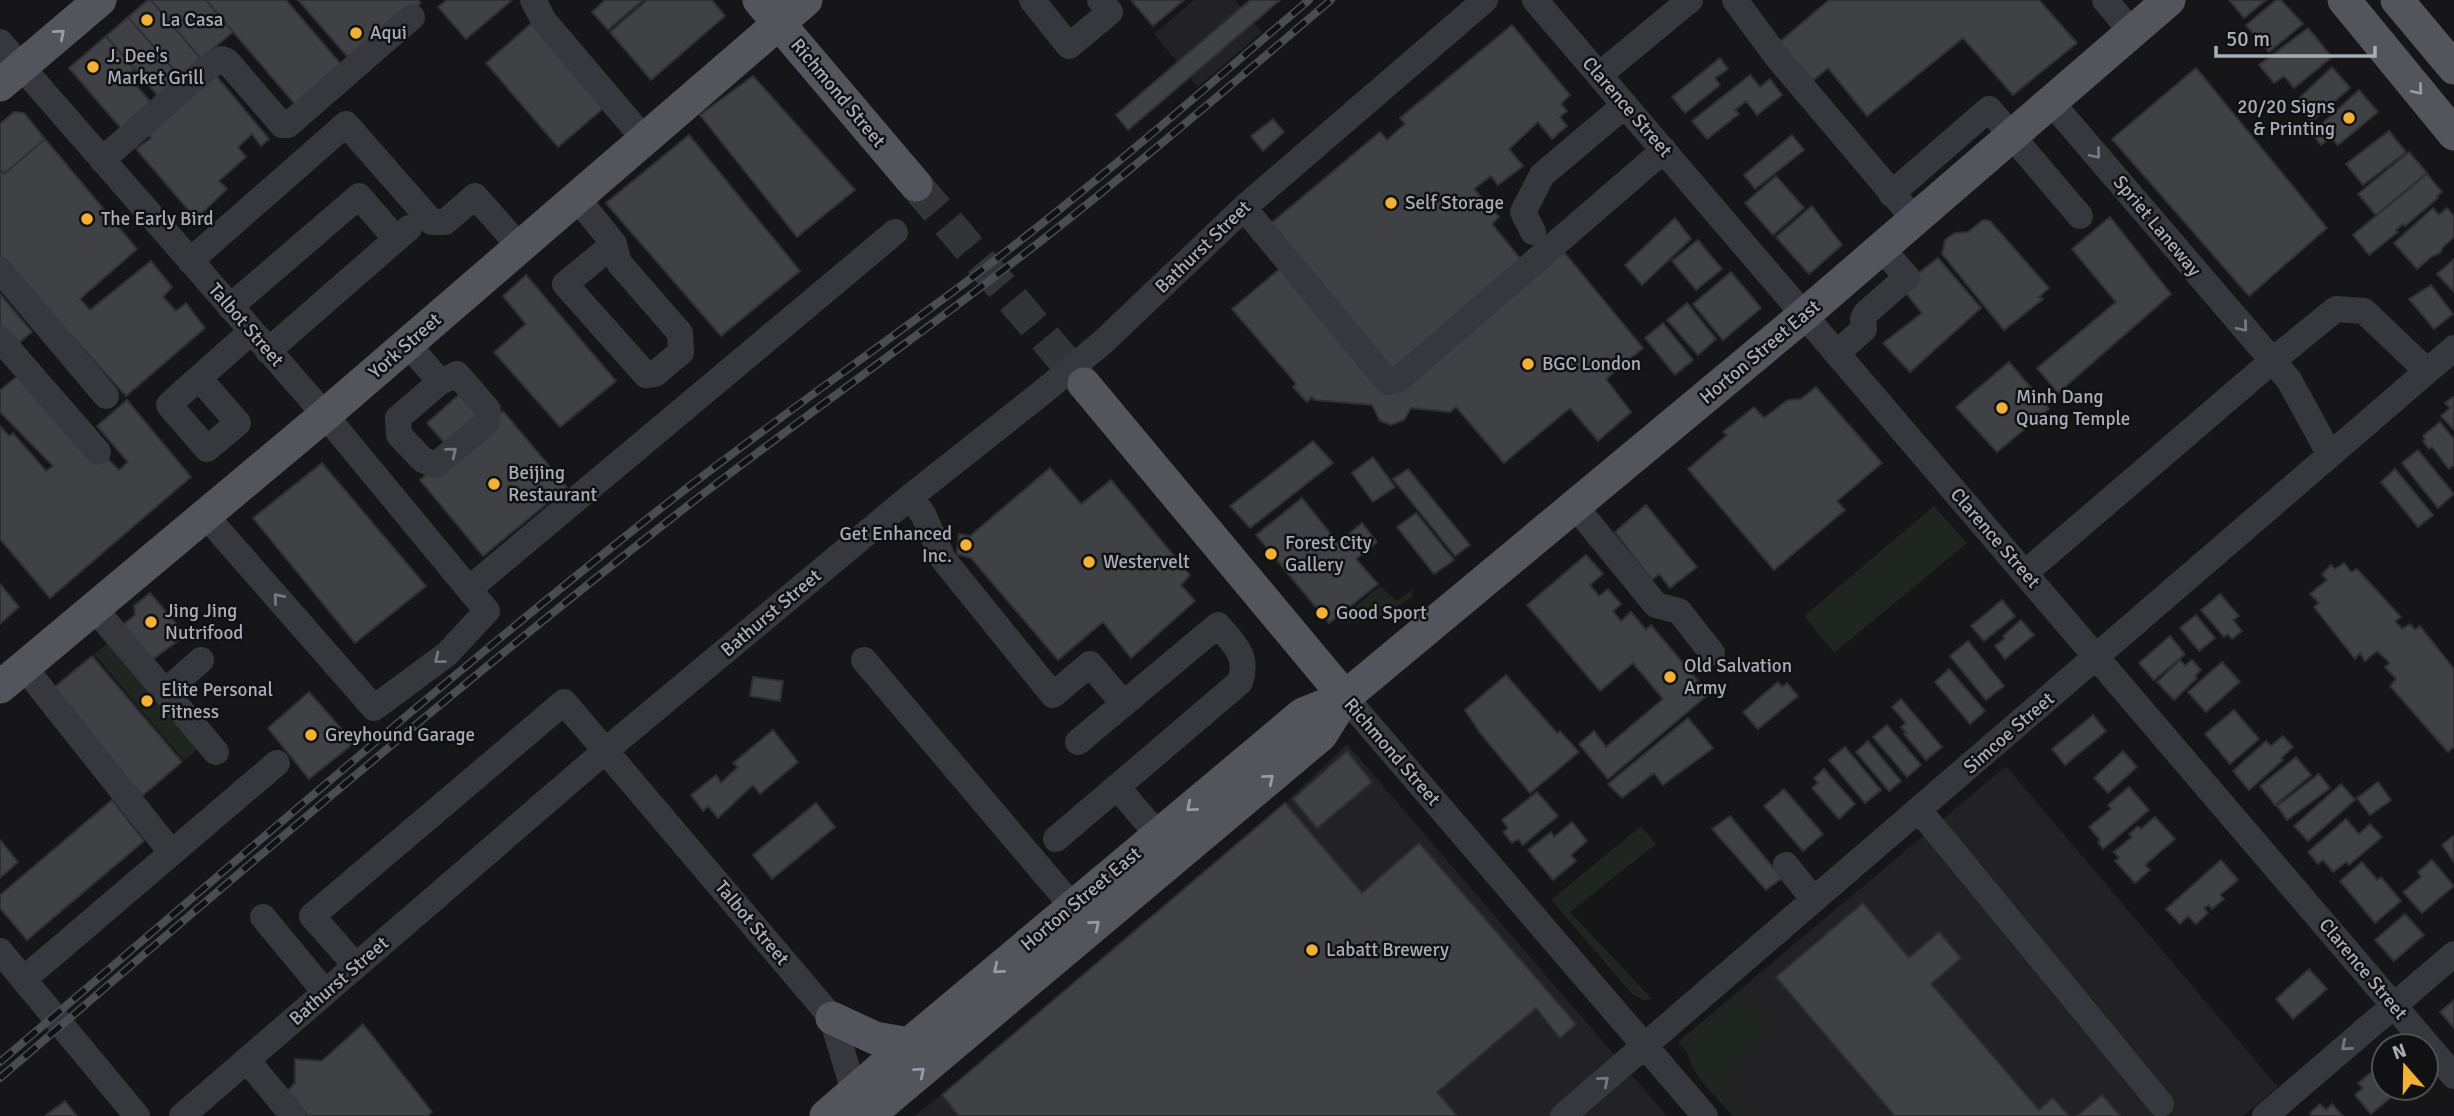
<svg xmlns="http://www.w3.org/2000/svg" width="2454" height="1116" font-family="Signika,sans-serif">
<style>
.built{fill:#222225}
.green{fill:#1e261f}
.building{fill:#404145;stroke:#303034;stroke-width:2}
.lines{fill:none;stroke-linecap:round;stroke-linejoin:round}
.major-tunnel{stroke:#333438;stroke-width:33;stroke-dasharray:33 17;stroke-linecap:butt}
.minor{stroke:#37383d;stroke-width:26}
.major{stroke:#53555c;stroke-width:33}
.rail-casing{stroke:#4a4c52;stroke-width:8}
.rail{stroke:#111113;stroke-width:5;stroke-dasharray:16;stroke-linecap:butt}
.oneway{stroke:#979ba6}
.oneway2{stroke:#757881}
.poi-dot{fill:#f2b134;stroke:#111113;stroke-width:2.5}
.labels{text-anchor:middle;dominant-baseline:central;stroke-width:5;stroke-linejoin:round;paint-order:stroke}
.poi-label{font-size:19px;fill:#a8adb8;stroke:#111113;text-anchor:start}
.street-label{font-size:19px;fill:#a8adb8;stroke:#111113}
</style>
<rect width="100%" height="100%" fill="#161618"/>
<path class="built" d="M1194 0H1235L1262 32 1198 87 1154 34Z
M1347 744 1667 1116H914L942 1095 1285 803Z
M2006 766 2278 1087 2243 1116H1740L1678 1042Z"/>
<path class="green" d="M1934 506 1967 543 1834 653 1804 616Z
M1380 586 1397 601 1413 589 1412 597C1382 616 1374 624 1338 621Z
M110 641 200 747 184 761 94 654Z
M1641 826 1656 844 1570 912 1652 999 1644 1000 1633 995 1551 900Z
M1735 997 1746 1000 1760 1014 1759 1044 1719 1086 1744 1116H1733C1717 1097 1675 1062 1691 1037Z"/>
<path class="building" d="M148 0H151L201 59 180 77 128 17Z
M151 0H206L233 32 201 59Z
M206 0H286L345 69 299 109Z
M298 0H418L421 3 352 62Z
M447 0H512L466 39 438 7Z
M605 0H643L608 30 592 12Z
M647 0H712L725 16 651 80 610 32Z
M1131 0H1184L1153 26Z
M1250 0H1280L1128 130 1116 115Z
M1829 0H2039L2077 43 2013 95 1963 38 1867 116 1828 68 1809 84 1776 45Z
M2229 0H2266L2244 18Z
M2276 0H2281L2303 24 2269 52 2246 25Z
M128 17 180 77 158 96 106 36Z
M533 22 605 107 558 147 486 63Z
M1512 25 1570 95 1561 104 1567 111 1560 117 1567 126 1552 139 1538 122 1509 149 1523 166 1498 185 1491 176 1474 189 1499 217 1492 224 1523 262 1395 372 1269 225 1380 132 1387 140 1405 124 1400 118Z
M2308 28 2332 57 2294 88 2284 76 2274 83 2259 65Z
M106 36 135 69 127 75 155 107 125 133 69 68Z
M1720 58 1728 69 1715 78 1720 85 1685 113 1672 97Z
M2332 67 2350 88 2311 122 2295 102Z
M2196 68 2327 228 2249 296 2112 139Z
M213 72 269 139 261 146 252 134 238 147 246 157 219 181 227 189 196 219 136 149 151 138 145 129Z
M1750 75 1760 87 1770 79 1782 95 1757 115 1746 101 1735 110 1739 114 1707 139 1692 121Z
M753 76 855 190 797 237 700 115Z
M2359 90 2378 112 2338 145 2331 137 2321 145 2312 133Z
M14 112 24 113 45 139 4 174 0 169V124Z
M1273 119 1284 132 1263 151 1251 136Z
M2389 131 2406 152 2363 185 2346 164Z
M689 135 800 271 721 336 606 203Z
M1792 135 1804 150 1755 189 1744 175Z
M45 139 137 249 80 299 90 310 151 261 172 287 163 297 176 311 186 303 205 328 126 396 0 257V169L4 174Z
M2409 152 2427 173 2376 215 2358 194Z
M2427 174 2442 192 2437 196 2438 198 2405 226 2403 224 2396 230 2398 232 2369 255 2353 235Z
M1776 176 1804 208 1773 235 1745 203Z
M1812 206 1842 245 1809 274 1776 237Z
M2433 208 2439 215 2447 208 2454 216V237L2443 247 2440 253 2431 257 2417 269 2394 243Z
M2110 217 2171 294 2058 393 2037 368 2116 302 2072 249Z
M1675 218 1691 239 1642 285 1625 265Z
M1983 220 1990 221 2049 288 2039 297 2043 299 2004 330 1942 254 1945 240 1955 233 1968 232Z
M1698 240 1722 269 1696 290 1672 261Z
M1564 252 1643 348 1606 379 1631 412 1598 441 1570 408 1504 463 1456 407 1450 412 1411 408 1404 420 1391 425 1380 421 1372 405 1315 400 1312 397 1307 402 1293 387 1296 384 1294 381 1232 309 1283 266 1402 389Z
M1938 258 1981 308 1910 372 1883 343 1922 313 1901 287Z
M2454 259V292L2437 274Z
M1731 272 1761 308 1723 340 1693 304Z
M526 275 616 381 560 427 494 352 526 324 503 296Z
M2431 285 2453 314 2434 329 2409 299Z
M0 294 32 332 14 347 0 330Z
M1687 303 1716 339 1698 355 1667 320Z
M1663 323 1693 360 1675 375 1645 338Z
M2009 362 2049 409 1997 452 1956 407Z
M23 372 119 470 128 462 97 426 127 400 191 477 50 598 0 539V426L9 436 13 433 46 471 53 466 0 412V390Z
M1816 387 1882 463 1837 501 1845 510 1774 570 1688 469 1727 435 1723 432 1754 407 1764 418 1788 400 1801 399Z
M463 391 479 407 475 427 448 447 427 423Z
M2453 397 2454 398V430L2441 416 2450 408 2445 403Z
M503 411 567 487 483 556 420 480Z
M2440 422 2454 439V465L2449 469 2432 447 2429 449 2423 441 2425 439 2423 436Z
M1313 441 1333 463 1250 528 1230 506Z
M2418 450 2454 494 2438 508 2402 463Z
M1373 457 1395 487 1373 502 1352 473Z
M322 463 426 586 355 643 253 518Z
M1050 468 1081 504 1111 480 1190 575 1181 585 1195 601 1131 658 1103 622 1058 660 971 558 957 554 959 534 970 536Z
M1408 469 1470 545 1455 556 1393 479Z
M2395 469 2433 515 2418 527 2381 482Z
M1302 498 1338 543 1362 523 1377 542 1356 559 1378 584 1329 623 1256 535Z
M1646 505 1697 567 1670 588 1659 574 1652 580 1615 532Z
M1416 513 1454 560 1434 574 1397 527Z
M1586 555 1603 574 1590 585 1599 596 1608 589 1621 604 1613 611 1621 621 1631 612 1646 630 1651 625 1709 694 1608 779 1579 744 1594 731 1606 747 1663 699 1633 663 1600 691 1527 605Z
M2344 563 2351 572 2357 569 2401 617 2395 621 2402 629 2410 624 2415 630 2420 626 2454 669V747L2448 752 2390 686 2396 679 2385 667 2390 663 2377 651 2365 661 2360 653 2355 659 2314 607 2319 603 2310 594 2327 580 2322 574 2331 565 2335 569Z
M0 584 19 607 0 624Z
M150 593 186 635 149 662 119 628 135 615 134 606Z
M2220 594 2239 616 2233 620 2242 631 2232 639 2228 634 2224 637 2201 610Z
M2002 600 2015 616 1984 641 1971 626Z
M2196 615 2215 638 2199 651 2180 628Z
M2021 620 2034 635 2005 659 1995 646 2005 638 2003 636Z
M2170 636 2185 654 2154 680 2139 663Z
M1968 641 2004 686 1986 700 1950 656Z
M92 656 182 762 142 796 52 689Z
M2180 660 2185 666 2192 660 2201 670 2195 676 2197 678 2174 700 2157 682Z
M2222 662 2240 682 2206 712 2188 692Z
M1949 669 1985 711 1970 724 1935 682Z
M1506 675 1557 733 1560 731 1579 752 1530 793 1480 733 1465 710Z
M753 677 783 681 780 701 750 696Z
M1778 682 1782 687 1787 683 1798 696 1758 729 1743 712Z
M309 692 354 743 309 779 268 728Z
M1901 699 1942 747 1926 760 1904 734 1906 733 1901 727 1906 723 1892 707Z
M2234 710 2259 739 2230 764 2205 734Z
M2093 715 2106 731 2065 765 2052 749Z
M1688 718 1713 748 1663 785 1654 773 1622 798 1608 784Z
M1887 725 1921 765 1907 777 1873 737Z
M773 730 798 762 760 794 753 785 718 818 708 806 703 811 691 795 716 775 721 783 738 767 733 763Z
M2283 736 2293 747 2281 758 2283 760 2249 790 2233 771 2266 741 2271 746Z
M1868 741 1901 781 1889 791 1856 752Z
M1845 747 1881 790 1865 803 1829 760Z
M1347 751 1372 782 1317 828 1293 799Z
M2123 751 2137 767 2108 793 2094 778Z
M2296 757 2311 775 2275 805 2260 786Z
M1824 769 1855 804 1839 819 1812 788 1818 783 1814 778Z
M2319 774 2330 788 2287 820 2277 806Z
M2378 782 2391 800 2370 815 2357 798Z
M2341 784 2355 800 2308 841 2294 826Z
M2129 787 2149 810 2103 849 2098 842 2100 840 2089 827 2111 809 2108 805Z
M1784 789 1823 834 1803 851 1764 806Z
M1537 792 1558 816 1523 845 1518 839 1512 843 1503 832 1508 828 1502 820Z
M112 800 144 841 27 940 0 908V895Z
M816 803 835 827 772 879 753 855Z
M1285 803 1362 893 1419 843 1576 1024 1560 1038 1536 1008 1437 1092 1457 1116H959L942 1095Z
M1730 816 1782 878 1766 890 1712 829Z
M2155 817 2175 839 2145 865 2150 870 2135 883 2115 861 2119 858 2114 852 2132 837 2129 834 2138 826 2141 829Z
M2346 819 2359 834 2370 824 2382 837 2349 865 2346 862 2333 872 2323 860 2318 864 2308 852Z
M1572 822 1587 841 1571 855 1576 861 1553 880 1528 850 1551 832 1554 837Z
M2453 836 2454 837V862L2442 845Z
M0 840 18 862 0 878Z
M2221 860 2238 880 2220 895 2224 899 2212 909 2209 905 2204 908 2208 913 2196 924 2188 916 2180 924 2166 909Z
M2432 860 2454 886 2422 913 2403 892 2421 877 2418 872Z
M2362 862 2377 880 2381 877 2401 901 2375 923 2340 881Z
M1863 903 1909 958 1939 932 1961 958 1931 984 2039 1110 2053 1098 2069 1116H1895L1776 977Z
M2405 914 2424 935 2394 961 2375 940Z
M2309 969 2327 989 2293 1019 2276 999Z
M2454 1000V1028L2440 1012Z
M363 1024 432 1112 428 1116H308L288 1090 295 1083V1059L322 1061Z
M2383 1063 2384 1088H2402L2371 1114 2355 1095 2363 1088 2358 1083Z
M2102 1095 2120 1116H2077Z
M65 1101 77 1116H45Z
M2320 1104 2326 1110 2332 1104 2343 1116H2312L2310 1113Z"/>
<g class="lines">
<path class="major-tunnel" d="M916 185 1084 384"/>
<path class="minor" d="M533 0 544 21 645 140
M1032 0 1069 46 1110 12 1100 0
M1535 0 2454 1076
M1735 0 1777 57 1915 220
M2105 0 2132 32
M0 42 325 415 487 611 447 654 374 708 205 515
M1599 75 1690 0
M2051 102 2289 380 2330 455
M102 160 207 68 222 59 227 61 282 125H288L412 17
M1891 194 1989 109 2080 216
M577 198 614 244 619 263 680 333 681 352 655 374 646 375 565 284 614 244
M1244 208 1388 382 1399 379 1664 150
M1533 232 1523 212 1542 175 1625 105
M190 261 346 124 432 222H445L475 196 520 247
M0 270 106 396
M230 307 359 196 396 239
M0 339 98 452
M408 344 440 382 457 374 488 410 486 423 436 465 423 460 399 435 398 418 440 382
M268 351 409 228
M1837 353 1864 329 1863 319 1866 313 1907 277 1882 249
M199 378 238 423 207 449 169 405C196 380 224 356 252 331
M910 497 923 514 943 559 1053 695 1090 664 1124 704
M1575 506 1656 605 1679 611 1712 653
M2025 573 2272 361 2336 309 2364 311 2427 371
M469 589 895 232
M94 608 216 752
M864 660 1073 907
M24 667 171 852
M165 692 201 660
M1345 697 1705 1116
M1117 787 1158 835
M1919 810 2161 1104
M1056 839 1240 682C1249 656 1234 644 1218 625L1078 742
M1786 865 1814 900
M263 917 325 992
M0 951 137 1116
M356 966 312 916 564 702 832 1018 859 1108
M24 979 277 763
M247 1060 293 1116
M182 1116 605 751 910 497 1044 391 1103 342 1248 204 1485 0
M1563 1116 2454 348
M2265 1116 2454 954"/>
<path class="major" d="M759 0 916 185
M2344 0 2454 134
M2397 0 2454 68
M0 85 100 0
M1084 384 1345 697
M0 687 325 415 806 0
M832 1018 875 1038 909 1044
M826 1116 909 1044 1303 714 1345 697
M868 1116 1321 735 1345 697 1804 315 2169 0"/>
<g class="rail-casing">
<path id="rail" d="M0 1062C218 877 432 689 656 512 769 423 888 342 1003 254 1108 173 1208 86 1309 0
M0 1078C220 889 440 700 668 521 779 434 894 354 1006 268 1117 183 1224 91 1331 0"/>
</g>
<use href="#rail" class="rail"/>
</g>
<defs><path id="oneway-chevron" d="M-2-3.5L2.5 0L-2 3.5" fill="none" stroke-width="1.6" stroke-linecap="round" stroke-linejoin="round" transform="scale(1.75)"/></defs>
<g class="oneway">
<use href="#oneway-chevron" transform="translate(60 34) rotate(-41)"/>
<use href="#oneway-chevron" transform="translate(2418 90) rotate(50)"/>
<use href="#oneway-chevron" transform="translate(1269 779) rotate(-40)"/>
<use href="#oneway-chevron" transform="translate(1191 807) rotate(140)"/>
<use href="#oneway-chevron" transform="translate(1095 925) rotate(-40)"/>
<use href="#oneway-chevron" transform="translate(998 969) rotate(140)"/>
<use href="#oneway-chevron" transform="translate(920 1072) rotate(-40)"/>
</g>
<g class="oneway2">
<use href="#oneway-chevron" transform="translate(2096 154) rotate(50)"/>
<use href="#oneway-chevron" transform="translate(2243 327) rotate(50)"/>
<use href="#oneway-chevron" transform="translate(452 452) rotate(-39)"/>
<use href="#oneway-chevron" transform="translate(278 598) rotate(-131)"/>
<use href="#oneway-chevron" transform="translate(439 659) rotate(142)"/>
<use href="#oneway-chevron" transform="translate(2346 1046) rotate(139)"/>
<use href="#oneway-chevron" transform="translate(1604 1081) rotate(-41)"/>
</g>
<g class="poi-dot">
<circle cx="147" cy="20" r="7"/>
<circle cx="356" cy="33" r="7"/>
<circle cx="93" cy="67" r="7"/>
<circle cx="2349" cy="118" r="7"/>
<circle cx="1391" cy="203" r="7"/>
<circle cx="87" cy="219" r="7"/>
<circle cx="1528" cy="364" r="7"/>
<circle cx="2002" cy="408" r="7"/>
<circle cx="494" cy="484" r="7"/>
<circle cx="966" cy="545" r="7"/>
<circle cx="1271" cy="554" r="7"/>
<circle cx="1089" cy="562" r="7"/>
<circle cx="1322" cy="613" r="7"/>
<circle cx="151" cy="622" r="7"/>
<circle cx="1670" cy="677" r="7"/>
<circle cx="147" cy="701" r="7"/>
<circle cx="311" cy="735" r="7"/>
<circle cx="1312" cy="950" r="7"/>
</g>
<g class="labels">
<g class="poi-label">
<text x="161" y="20">La Casa</text>
<text x="370" y="33">Aqui</text>
<text x="107" y="56">J. Dee's<tspan x="107" dy="22">Market Grill</tspan></text>
<text x="2335" y="107" text-anchor="end">20/20 Signs<tspan x="2335" dy="22">&amp; Printing</tspan></text>
<text x="1405" y="203">Self Storage</text>
<text x="101" y="219">The Early Bird</text>
<text x="1542" y="364">BGC London</text>
<text x="2016" y="397">Minh Dang<tspan x="2016" dy="22">Quang Temple</tspan></text>
<text x="508" y="473">Beijing<tspan x="508" dy="22">Restaurant</tspan></text>
<text x="952" y="534" text-anchor="end">Get Enhanced<tspan x="952" dy="22">Inc.</tspan></text>
<text x="1285" y="543">Forest City<tspan x="1285" dy="22">Gallery</tspan></text>
<text x="1103" y="562">Westervelt</text>
<text x="165" y="611">Jing Jing<tspan x="165" dy="22">Nutrifood</tspan></text>
<text x="1336" y="613">Good Sport</text>
<text x="1684" y="666">Old Salvation<tspan x="1684" dy="22">Army</tspan></text>
<text x="161" y="690">Elite Personal<tspan x="161" dy="22">Fitness</tspan></text>
<text x="325" y="735">Greyhound Garage</text>
<text x="1326" y="950">Labatt Brewery</text>
</g>
<g class="street-label">
<text transform="translate(838 93) rotate(50)">Richmond Street</text>
<text transform="translate(1627 107) rotate(49)">Clarence Street</text>
<text transform="translate(2157 226) rotate(50)">Spriet Laneway</text>
<text transform="translate(1203 247) rotate(-44)">Bathurst Street</text>
<text transform="translate(246 325) rotate(49)">Talbot Street</text>
<text transform="translate(405 346) rotate(-41)">York Street</text>
<text transform="translate(1760 352) rotate(-40)">Horton Street East</text>
<text transform="translate(1995 538) rotate(49)">Clarence Street</text>
<text transform="translate(771 613) rotate(-40)">Bathurst Street</text>
<text transform="translate(2009 733) rotate(-41)">Simcoe Street</text>
<text transform="translate(1392 752) rotate(49)">Richmond Street</text>
<text transform="translate(1081 899) rotate(-40)">Horton Street East</text>
<text transform="translate(752 923) rotate(50)">Talbot Street</text>
<text transform="translate(2363 969) rotate(50)">Clarence Street</text>
<text transform="translate(339 981) rotate(-41)">Bathurst Street</text>
</g>
</g>
<g transform="translate(2405 1067) rotate(340)"><circle r="33" fill="#111113" stroke="#4d4f55" stroke-width="2"/>
<path d="M0-5L12 26L0 18L-12 26Z" fill="#f2b134"/>
<text y="-10" font-size="19" font-weight="bold" text-anchor="middle" fill="#a8adb8">N</text>
</g>
<path d="M2216 46v10h159v-10" fill="none" stroke="#a8adb8" stroke-width="3.5"/>
<text x="2226" y="46" font-size="21" fill="#a8adb8" stroke="#111113" stroke-width="5" paint-order="stroke">50 m</text>
</svg>
